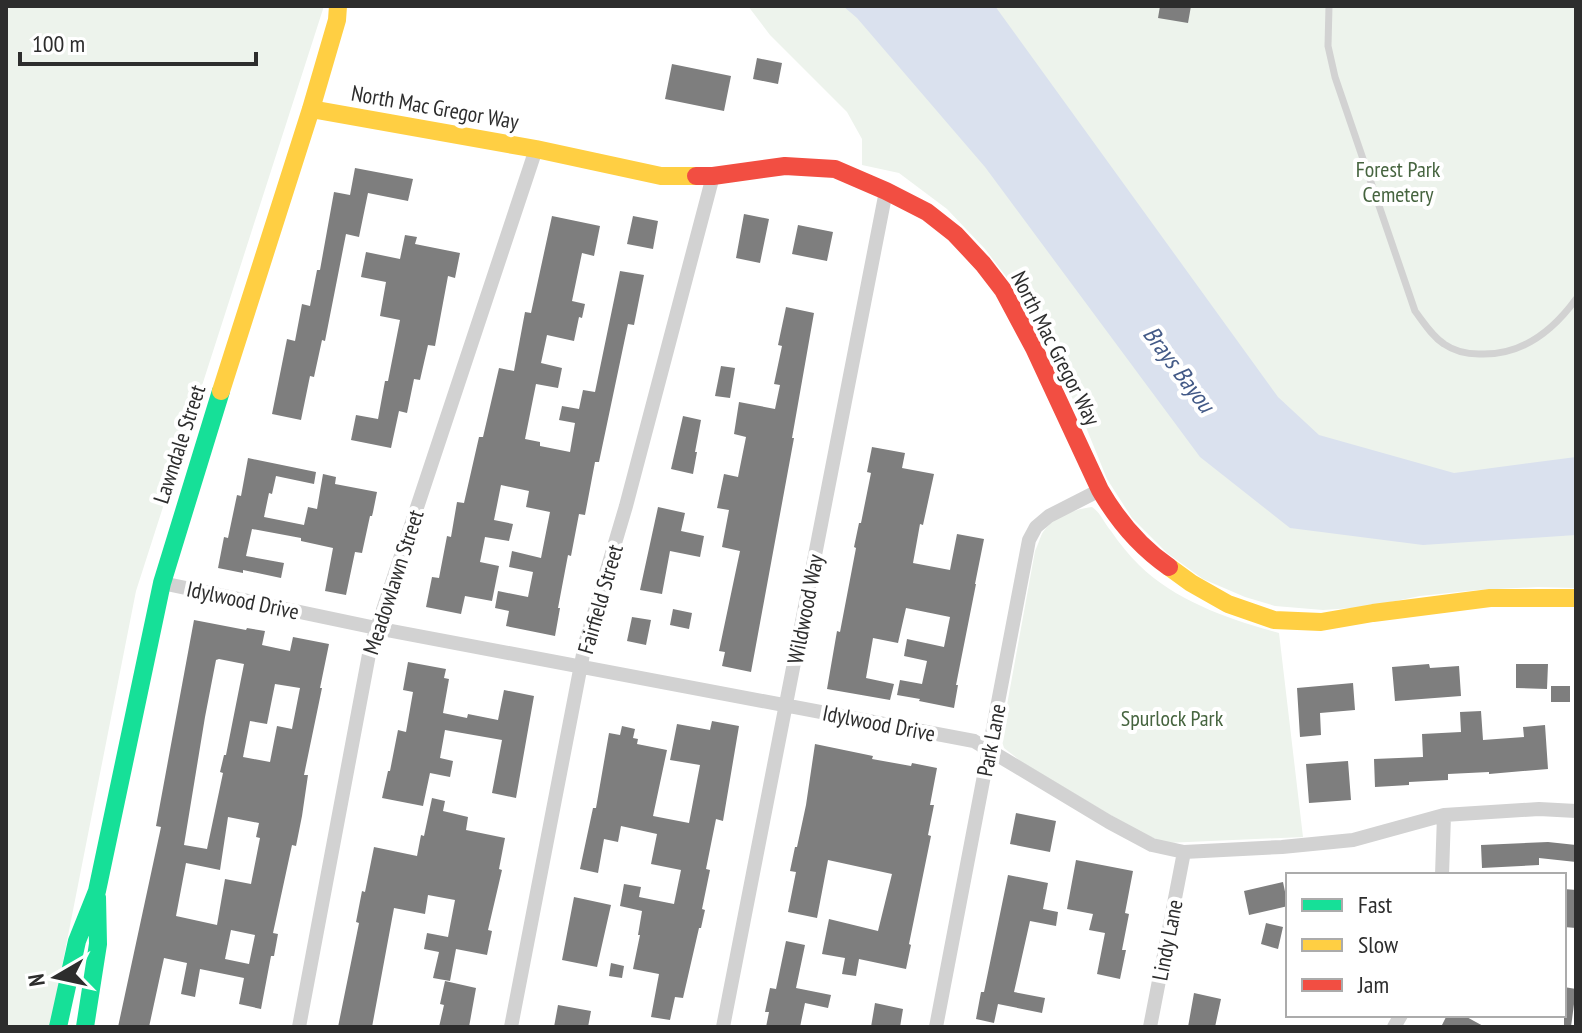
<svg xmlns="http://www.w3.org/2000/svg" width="1582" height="1033" font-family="'PT Sans Narrow',sans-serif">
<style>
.green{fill:#edf3ec}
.water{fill:#dae1ee}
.building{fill:#7e7e7e;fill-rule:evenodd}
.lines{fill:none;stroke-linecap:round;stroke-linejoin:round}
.lane{stroke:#d2d2d2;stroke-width:7}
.street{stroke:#d2d2d2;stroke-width:14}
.fast{stroke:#16e098;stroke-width:18}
.slow{stroke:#ffcf43;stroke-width:18}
.jam{stroke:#f24e42;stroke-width:18}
.labels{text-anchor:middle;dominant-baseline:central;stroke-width:8;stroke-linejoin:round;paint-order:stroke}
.street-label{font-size:22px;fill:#2d2d2d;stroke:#fff}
.park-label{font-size:22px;fill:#46643f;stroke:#fff}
.water-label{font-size:24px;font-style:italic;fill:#435a87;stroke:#fff}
</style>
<rect width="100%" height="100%" fill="#fff"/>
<path class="green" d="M6 6H324L136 591 50 1027H6Z
M748 6H1576V588L1538 587 1477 590 1420 596 1366 607 1323 610 1275 606 1245 597 1203 579 1167 553 1132 518 1107 479 1081 415 1017 291 985 249 947 209 899 173 862 165V139L847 112 770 35Z
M1092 507C1101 513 1104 523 1111 531 1119 543 1129 555 1139 565 1177 602 1229 619 1279 633L1303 837 1166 843 1141 833 1023 763 1004 748 1001 738 1035 551C1038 545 1040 537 1043 532 1053 517 1075 509 1092 507Z"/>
<path class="water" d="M843 6H995L1278 397 1319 435 1454 473 1576 457V535L1423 545 1290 528 1200 457 985 167 857 18Z"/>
<path class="building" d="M1160 6H1191L1188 23 1158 18Z
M757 58 782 63 778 84 753 79Z
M672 64 731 76 724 111 665 99Z
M355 168 413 179 408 201 368 193 359 237 346 234 325 341 322 340 314 377 310 376 301 420 272 414 287 339 295 341 302 304 310 306 317 270H320L334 192 350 195Z
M744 214 769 219 760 263 736 258Z
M552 216 600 226 594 256 582 253 572 301 585 304 582 318 579 317 574 341 547 335 541 363 562 368 558 388 536 384 525 439 540 442V446L570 452 575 423 559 420 562 406 579 409 583 390 595 392 620 271 644 275 634 325 628 324 599 462H595L585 515 579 514 571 556 568 555 558 608H560L555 636 506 626 509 611 495 608 498 591 528 597 533 572 509 567 512 551 541 558 550 512 526 507 529 491 501 485 494 520 513 524 509 541 485 537 480 562 499 566 492 601 465 596 461 614 426 607 432 577 439 578 447 536 451 537 457 502 464 503 479 437H483L499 368 514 371 525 312 531 313Z
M633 216 658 221 653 249 627 244Z
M798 225 833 232 827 261 792 254Z
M405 235 417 237 415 244 460 253 455 278 448 276 435 346 428 345 420 380 414 379 407 413 399 411 391 448 351 440 356 415 378 419 385 381H388L400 320 380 316 386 282 361 277 366 252 400 259Z
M786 307 814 313 792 438H794L751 672 722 666 725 652 719 651 740 551 722 547 729 510 717 508 724 474 738 477 746 437 734 434 739 402 775 409 780 385 774 384 782 346 778 345Z
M721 366 735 368 730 398 715 396Z
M683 416 701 420 695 452H697L693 474 671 469Z
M872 447 905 453 902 468 934 474 923 525 920 524 913 563 950 570 957 534 984 539 975 584H976L956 685H958L954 708 919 701 920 699 897 695 900 680 922 684 927 661 904 656 907 639 944 647 950 617 906 608 898 643 873 638 866 678 894 684 890 700 827 689 837 631 840 632 856 548 854 547 859 523H861L871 473 867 472Z
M248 458 316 472 314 484 276 476 272 494 269 493 264 517 304 525 308 507 317 509 323 474 336 477 335 484 377 492 373 512 372 516H370L362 553 355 552 346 595 325 591 333 548 301 541V538L252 529 246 556 284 563 281 578 243 570V573L218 568 224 537 228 538 237 495 241 496Z
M658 507 685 513 681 531 704 536 700 557 670 551 662 594 640 590Z
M673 609 692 613 689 629 670 625Z
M632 617 651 620 646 645 627 641Z
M194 620 246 630 247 628 265 631 262 645 290 651 293 637 329 644 320 688H322L304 775H308L302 816 296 846 292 845 273 933 278 934 274 956H271L261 1009 239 1004 244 978 200 969 195 997 181 994 187 963 164 958 149 1027H118L161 827 156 826ZM219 659 244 664 226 755H224L220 772 223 773 207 849 184 845 205 717 216 660ZM275 684 300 688 292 729 277 726 270 762 243 757 250 721 267 724ZM228 817 259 823 256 837 260 838 251 884 225 879 217 925 176 916 186 863 220 870ZM231 930 255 935 249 964 225 959Z
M408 662 446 669 444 678 449 679 443 713 467 718 468 714 498 720 504 690 534 696 516 798 492 793 502 740 445 730 440 758 453 761 450 777 430 773 423 806 382 798 388 771H390L398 730 406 732 413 692 403 690Z
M1429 664 1430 668 1459 666 1461 696 1395 701 1392 667Z
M1516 664H1548L1547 689 1516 688Z
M1353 683 1355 710 1320 713 1321 735 1300 737 1297 688Z
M1551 686H1570V702H1551Z
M1481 711 1483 740 1524 737 1523 727 1545 725 1548 769 1489 774V772L1448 774V780L1409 782V785L1375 787 1374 759 1423 757 1422 734 1461 732 1460 712Z
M712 721 739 726 723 821 716 819 706 869 710 870 702 909 705 910 701 928H699L683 998 675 997 670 1020 651 1017 659 974 633 969 640 935H638L642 911 620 906 624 884 641 887 639 897 674 904 681 870 651 864 657 834 621 826 618 842 604 839 598 873 580 869 593 808H596L609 733 620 735 622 726 635 729 633 738 638 739 637 744 667 750 653 816 689 823 700 765 670 760 677 724 710 730Z
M815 744 873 756 872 759 911 766 912 763 937 768 930 805H934L928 835 931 836 909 944 911 945 906 969 859 959 856 976 842 974 845 958 822 954 829 919 878 931 892 874 828 860 817 918 788 912 796 872 790 871 795 847H797L806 805Z
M1348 761 1351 800 1309 803 1306 764Z
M432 798 445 801 443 811 468 817 466 830 505 838 499 869 502 870 488 930 492 931 487 955 456 949 450 981 433 978 439 952 424 949 427 933 448 937 455 900 428 895 425 914 394 908 372 1027H338L359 923 356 922 362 891 365 892 374 847 417 856 421 835 424 836Z
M1016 813 1056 821 1050 852 1010 844Z
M1548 842 1576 845V862L1539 858V865L1482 868 1481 845Z
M1076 860 1133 871 1125 913 1129 914 1122 950H1126L1120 979 1097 974 1105 933 1089 930 1093 914 1067 909Z
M1008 875 1048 883 1043 909 1058 912 1056 926 1030 921 1014 992 1045 998 1042 1013 998 1004 994 1023 976 1019 981 992H984Z
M1283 882 1288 906 1249 915 1244 891Z
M1564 889 1576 890V928L1564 927Z
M574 897 611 905 597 967 562 960Z
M1266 923 1283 927 1278 949 1261 944Z
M786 941 805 945 796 988 831 995 828 1008 805 1003 800 1027H766L769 1012H765L770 988 776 989Z
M611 963 624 966 622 978 609 976Z
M445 981 476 988 469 1027H439L444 1005 440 1004Z
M1564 987 1576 989 1571 1027H1564Z
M1194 993 1221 999 1215 1027H1188Z
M875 1003 903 1009 900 1027H871Z
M558 1005 591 1011 588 1027H554Z
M1447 1015H1463L1485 1027H1441Z"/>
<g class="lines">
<path class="lane" d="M1329 6 1328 46 1335 77 1415 311C1424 323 1432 336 1444 344 1454 351 1467 354 1479 354 1521 356 1552 332 1576 299"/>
<path class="street" d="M162 583 376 628 974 741 1109 822 1152 845 1184 852 1282 847 1353 840 1444 815 1539 809 1576 811
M1442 875 1444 815
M299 1027 370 649 536 149
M511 1027 585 644 626 506 713 176
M723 1027 886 191
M936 1027 1029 540 1036 527 1049 516 1100 490
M1150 1027 1184 852
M1394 1027 1401 1015"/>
<path class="fast" d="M58 1027 77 941 97 891 162 583 221 391
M85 1027 98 944 97 897"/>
<path class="slow" d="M311 109 536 149 661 176H696
M221 391 311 109 337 20 338 6
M1169 567 1191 583 1228 604 1274 620 1321 622 1373 613 1490 598H1576"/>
<path class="jam" d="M696 176H713L785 166 835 169 886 191 927 212 955 234 983 264 1003 290 1034 348 1100 490C1118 521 1140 547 1169 567"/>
</g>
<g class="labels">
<g class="street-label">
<text transform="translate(435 107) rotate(10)">North Mac Gregor Way</text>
<text transform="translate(1056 348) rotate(63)">North Mac Gregor Way</text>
<text transform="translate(179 444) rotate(-72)">Lawndale Street</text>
<text transform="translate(393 582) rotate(-72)">Meadowlawn Street</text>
<text transform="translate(600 599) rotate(-74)">Fairfield Street</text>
<text transform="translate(243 600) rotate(12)">Idylwood Drive</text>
<text transform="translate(805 609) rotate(-79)">Wildwood Way</text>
<text transform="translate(879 723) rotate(11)">Idylwood Drive</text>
<text transform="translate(991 740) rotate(-79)">Park Lane</text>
<text transform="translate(1167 940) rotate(-79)">Lindy Lane</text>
</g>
<g class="park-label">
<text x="1398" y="169">Forest Park<tspan x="1398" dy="25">Cemetery</tspan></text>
<text x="1172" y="718">Spurlock Park</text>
</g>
<g class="water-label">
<text transform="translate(1179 369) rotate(53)">Brays Bayou</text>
</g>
</g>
<rect width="1582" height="1033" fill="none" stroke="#2d2d2d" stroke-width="16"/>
<rect x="1286" y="873" width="280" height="144" fill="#ffffff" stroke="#ababab" stroke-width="2"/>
<rect x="1302" y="899" width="40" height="12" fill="#16e098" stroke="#ababab" stroke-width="2"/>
<text x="1358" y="913" font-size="24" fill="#2d2d2d">Fast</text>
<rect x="1302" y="939" width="40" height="12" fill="#ffcf43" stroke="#ababab" stroke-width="2"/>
<text x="1358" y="953" font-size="24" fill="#2d2d2d">Slow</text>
<rect x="1302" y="979" width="40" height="12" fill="#f24e42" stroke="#ababab" stroke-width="2"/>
<text x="1358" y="993" font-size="24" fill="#2d2d2d">Jam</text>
<g transform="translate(56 977) rotate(261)" stroke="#ffffff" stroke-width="6" paint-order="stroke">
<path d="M0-6L14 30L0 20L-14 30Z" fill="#2d2d2d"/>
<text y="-12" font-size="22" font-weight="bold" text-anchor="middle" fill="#2d2d2d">N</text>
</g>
<path d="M20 52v12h236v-12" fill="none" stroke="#2d2d2d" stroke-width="4"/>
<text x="32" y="52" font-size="24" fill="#2d2d2d" stroke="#ffffff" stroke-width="6" paint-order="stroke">100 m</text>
</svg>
